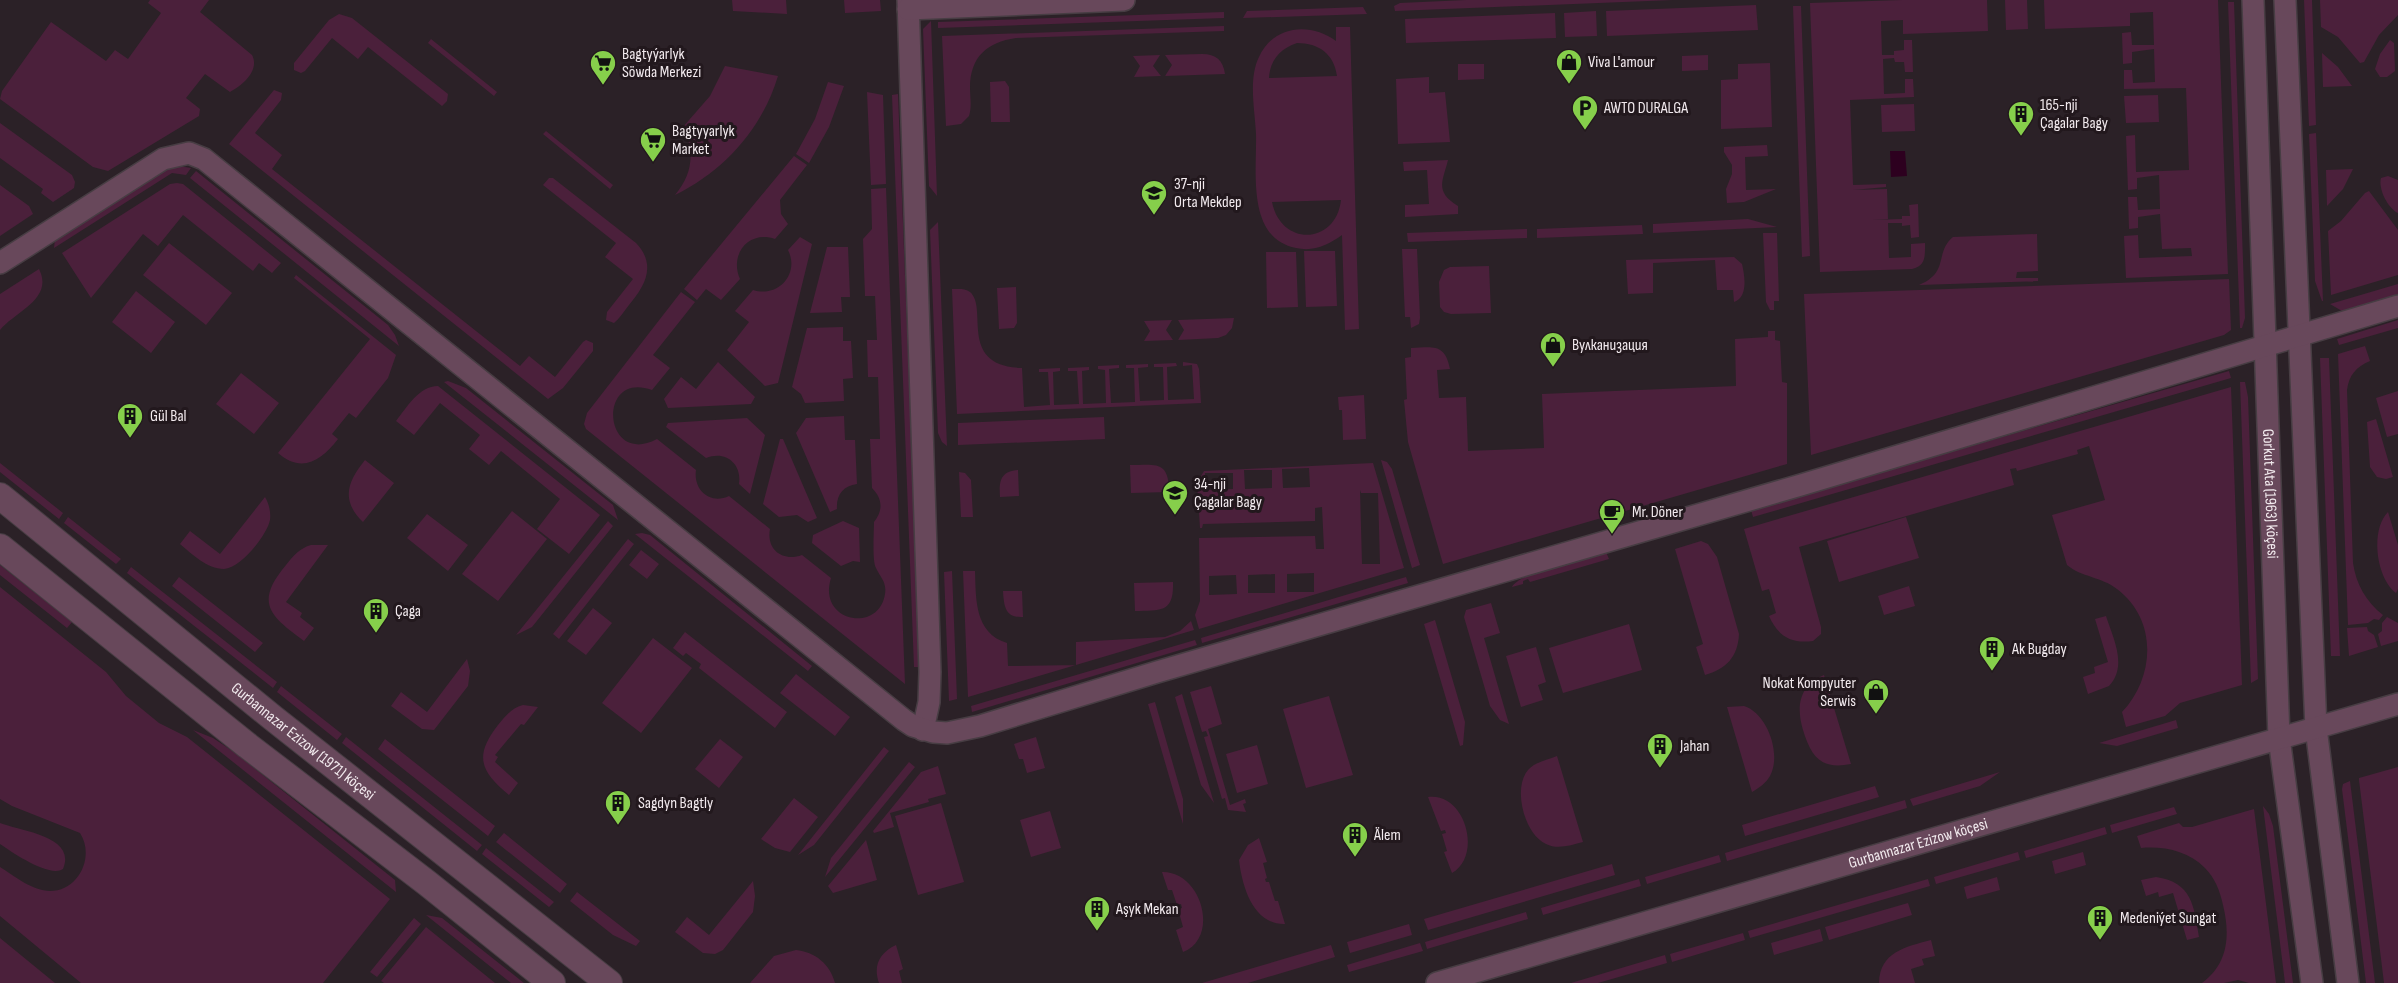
<svg xmlns="http://www.w3.org/2000/svg" width="2398" height="983" font-family="'Sofia Sans Condensed',sans-serif">
<style>
.green{fill:#4b203b;fill-rule:evenodd}
.water{fill:#2d001f}
.lines{fill:none;stroke-linecap:round;stroke-linejoin:round}
.minor-casing{stroke:#473d43;stroke-width:24}
.tertiary-casing{stroke:#473d43;stroke-width:28}
.minor{stroke:#68485b;stroke-width:21}
.tertiary{stroke:#68485b;stroke-width:26}
.labels{text-anchor:middle;dominant-baseline:central;stroke-width:6;stroke-linejoin:round;paint-order:stroke}
.poi-label{font-size:16px;fill:#f2eaee;stroke:#22181d;text-anchor:start}
.street-label{font-size:16px;fill:#f2eaee;stroke:#22181d}
</style>
<rect width="100%" height="100%" fill="#2b2127"/>
<path class="green" d="M150 0H209L200 12 252 55C260 70 243 85 230 92L205 74 186 98 200 109 199 116 108 171 93 167 0 99 2 91 51 22 106 61 115 50 128 59 161 13 148 3Z
M732 0H786L787 14 733 11Z
M844 0H880L881 11 845 13Z
M1466 0H1673L1395 11 1394 6 1400 3Z
M1902 0H1987L1988 31 1903 34V20L1881 21 1882 55H1894V51L1904 50V40H1912L1913 72H1905L1904 62H1895L1894 58 1883 59 1884 94 1905 93V79H1913L1914 97 1850 100 1853 185 1886 184V187L1853 190 1887 189 1888 219 1872 220 1902 219V216H1910L1909 205 1918 204 1919 237 1911 238 1910 225 1902 226V223H1888L1889 258 1911 257V244L1925 243C1925 256 1926 266 1912 269L1820 272 1810 3Z
M2005 0H2027L2028 29 2006 30Z
M2044 0H2218L2228 274 2126 278 2124 236 2138 235 2139 258 2192 256 2191 248 2162 249 2160 214 2138 217V228L2129 229 2128 197H2137L2138 210 2160 209 2159 175 2137 178V189L2128 190 2126 136 2135 135 2136 172 2189 170 2186 88 2124 89V70H2132L2133 83 2155 82 2154 49 2132 52V63L2123 64 2122 33 2131 32 2132 45H2154L2153 12 2130 13V26L2045 29Z
M2304 0H2312L2316 125 2309 126Z
M2320 0H2398V15L2379 35 2364 62 2360 63 2338 37 2321 27Z
M2228 2H2234L2245 318 2242 328H2240Z
M1756 5 1758 30 1607 36 1606 11Z
M1793 6H1801L1810 256 1802 257Z
M1363 7 1367 14 1243 18 1247 11Z
M1596 11 1597 36 1565 37 1564 13Z
M1224 12V18L938 28V22Z
M1555 13 1556 38 1406 43 1405 19Z
M339 14 352 18 448 94 447 101 442 106 368 47 358 59 332 38 305 71 301 73 294 70V63L329 20Z
M931 21 937 196 929 186 923 29Z
M1224 26V31L1016 38C987 42 970 57 970 88 970 97 972 107 969 116L961 124 946 126 942 36Z
M1336 27H1350L1359 329 1345 330 1342 235C1328 245 1314 252 1296 248 1246 238 1257 171 1256 134 1255 110 1248 79 1259 57 1273 25 1311 22 1336 41ZM1297 43C1319 43 1334 54 1337 76L1269 78C1270 60 1280 49 1297 43ZM1341 200C1336 245 1281 247 1272 202Z
M431 39 497 92 494 96 428 43Z
M2390 40 2394 43 2395 71 2387 77H2380L2375 69 2380 54Z
M2322 53 2338 67 2352 86 2323 87Z
M1202 54C1216 54 1223 60 1225 74L1165 76 1172 65 1165 55Z
M1160 55 1153 66 1161 76 1134 77 1140 66 1133 56Z
M1708 55V70L1682 71V56Z
M1770 63 1772 127 1721 129V80L1738 79V64Z
M1458 64H1484V79L1458 80Z
M725 66 778 76C762 129 724 171 675 195 693 174 695 151 683 127L710 96Z
M1429 77V93L1445 92 1450 142 1398 144 1396 79Z
M1005 81 1009 87 1010 122H991L990 82Z
M828 82 844 86 829 127 809 163 796 154 815 119Z
M274 90 282 93 281 100 255 133 282 155 272 169 520 366 529 356 555 377 583 342 586 340 593 343V351L563 388 548 399 229 144Z
M867 92 883 95 886 184 871 185Z
M898 94 920 667H914L892 95Z
M2158 95 2159 122 2126 123 2124 96Z
M1914 104 1915 131 1882 132 1881 105Z
M0 123 72 175 75 182 74 188 53 202 41 193 43 189 0 158Z
M546 131 613 185 610 189 543 134Z
M2316 133 2323 301H2322L2315 281 2309 134Z
M1767 145 1768 156 1745 157 1746 190 1776 189 1744 202 1727 203 1726 189 1732 174V165L1724 152V147Z
M794 156 807 165 780 200 781 214 788 224 775 239C749 230 729 254 740 279L721 300 706 289 697 300 684 289Z
M1448 160C1443 181 1434 191 1458 206V214L1405 217V205L1429 204 1427 170 1404 171 1403 162Z
M178 166 191 168 186 175 172 173 54 248 55 240 165 169Z
M2353 169 2343 189 2327 206 2326 170Z
M196 171 388 325 395 335 399 346 190 178Z
M2388 176 2398 180V213C2388 208 2378 189 2381 178Z
M549 178H553L636 243C657 265 645 286 629 305 624 311 620 318 614 323L606 320 607 312 633 279 605 257 616 243 543 185Z
M177 183 183 184 281 263 272 273 259 263 253 271 183 215 158 246 143 234 91 298 62 253 170 184Z
M0 185 29 206 33 214 0 236Z
M886 188 905 684 586 429 584 424 587 413 681 292 695 302 653 355 670 368 652 390C596 370 603 468 657 439L696 470C693 490 710 505 729 496L770 529C766 550 783 562 802 555L831 578C817 622 879 634 885 594 887 582 880 577 876 568 872 561 874 532 874 522 883 511 883 499 872 488L870 439H880L878 377H868L867 340H877L875 296H865L863 239 872 229 871 189Z
M2369 191 2398 230V275L2331 295 2328 231 2341 221 2365 193Z
M1748 219 1777 227 1653 233V224Z
M938 222 947 446 942 442 938 433 930 230Z
M1642 225 1643 234 1537 238V229Z
M1527 229V238L1408 242 1407 233Z
M1763 233H1777L1779 301H1774V310H1770L1766 302Z
M2037 234 2038 271 2017 272 2016 278H2038V281L1919 285C1950 272 1934 253 1953 237Z
M800 237 812 244 778 383 765 386 727 350 749 322 735 311 753 290C778 298 800 274 788 250Z
M169 243 232 293 206 325 143 275Z
M827 247H848L850 297H841L842 312 810 313Z
M1402 249H1417L1420 318 1419 324 1411 328 1410 317H1405Z
M1304 251H1335L1337 306 1306 307Z
M1266 252H1296L1298 307 1267 308Z
M1734 257 1742 264C1745 277 1748 297 1734 302L1733 290H1717L1715 260 1653 263V293L1628 294 1626 260Z
M1489 266 1491 313 1451 314 1444 312 1440 307 1439 282 1444 270 1450 267Z
M39 269C54 299 16 311 0 330V294Z
M296 275 396 355 388 378 356 418 349 413 332 434 338 439C322 460 302 474 278 453L370 339 294 278Z
M2229 279 2231 330 2224 335 1811 455 1804 294Z
M2398 284V294L2342 311 2330 304Z
M1016 287 1017 323 1014 328 999 329 997 288Z
M952 289C958 289 965 288 970 292 989 308 957 366 1022 368L1024 407 1050 405 1048 372H1039V369L1060 368V371L1053 372 1054 405 1079 404 1077 371H1068V368L1089 367V370L1082 371 1083 404 1106 403 1105 370 1098 369V366L1119 365V368L1109 369 1111 403 1135 402 1134 368H1126V365L1148 364V367L1138 368 1140 401 1164 400 1163 367H1154V364L1176 363 1177 366 1167 367 1168 400 1194 399 1192 365 1183 366V362L1197 364 1199 369 1201 403 957 414Z
M136 291 175 322 151 353 112 322Z
M1234 318 1232 328 1226 335 1218 338 1178 340 1184 330 1178 320Z
M1172 320 1166 330 1173 340 1144 341 1150 331 1144 321Z
M2398 320V328L2339 345 2337 339Z
M843 327V341H851L853 378 843 379 844 401 805 403 801 394 792 387 807 328Z
M1768 331H1775V340L1780 341 1782 382 1787 383V464L1443 564 1408 442 1404 400 1407 399 1405 358 1411 357V348C1433 347 1445 343 1450 369L1437 370 1439 398 1466 397 1468 451 1544 448 1542 394 1736 386 1735 339 1768 337Z
M2365 346 2370 361C2356 367 2349 375 2347 390L2353 563C2356 584 2366 602 2383 615L2379 620 2374 619 2368 623 2348 625 2338 354Z
M2320 358H2329L2340 656H2331Z
M718 362 755 397 751 404 668 408 664 399 681 377 696 389Z
M2229 371 2231 378 1753 517 1751 510Z
M241 373 279 403 254 434 216 404Z
M448 381 466 388 613 505 618 520 444 382Z
M2240 382H2245L2248 397 2258 679 2251 683Z
M438 386 600 515 569 554 537 529 560 499 501 451 489 465 469 449 480 435 440 403 414 435 396 421C407 407 419 386 438 386Z
M2231 387 2242 685 2180 703 2165 716 2126 727 2122 712C2155 677 2158 620 2117 589 2102 577 2081 577 2067 565L2052 515 2105 500 2089 446 2077 450 2078 454 2017 471 2016 468 2010 469 2014 485 1799 547 1821 627V634L1813 641C1791 644 1778 636 1769 616L1776 613 1769 589 1762 591 1744 529Z
M2398 391V434L2387 437 2376 398Z
M1364 395 1366 439 1343 440 1342 410H1339L1338 397Z
M844 416 845 440H855L857 484C843 486 836 495 837 509L830 512 796 433 806 418Z
M1104 417 1105 439 958 445V423Z
M747 418 765 435 750 494 739 484C742 464 726 450 706 458L666 427 668 423Z
M2376 419 2393 477 2386 479 2377 477 2370 467 2367 422Z
M780 439H783L817 518 808 522 797 515 779 517 763 504Z
M365 460 394 483 363 522C340 500 348 481 365 460Z
M1381 460 1387 462 1392 469 1420 565 1412 568Z
M0 463 63 513 59 519 0 472Z
M1373 463 1404 568 1199 629 1195 615 1200 601 1199 538 1315 536 1316 549H1324L1322 507 1315 508V521L1203 524 1202 528H1200L1197 483 1204 471ZM1309 468 1310 487 1283 488 1282 469ZM1244 470H1272V488L1245 489ZM1205 473H1233V489L1206 490ZM1360 490 1361 493H1378L1380 564H1362ZM1314 573V592H1287V574ZM1275 574V593H1248V575ZM1236 575 1237 594 1209 595V576Z
M1130 465C1156 465 1169 460 1169 492L1131 493Z
M1018 470 1019 496 1000 497C999 482 1000 471 1018 470Z
M959 472 965 473 971 480 973 517H961Z
M265 497C269 504 271 512 270 520 267 535 241 568 224 569 207 569 192 554 180 544L190 531 220 554Z
M512 511 547 539 498 601 462 574Z
M2388 512 2398 545V589L2396 593C2376 578 2370 530 2388 512Z
M427 514 468 545 448 571 407 538Z
M68 517 121 559 116 564 64 523Z
M1906 517 1919 558 1839 582 1827 541Z
M608 521 613 526 532 627 516 635Z
M843 521 859 528 860 562 853 561 841 566 812 543 813 535Z
M642 533 650 535 812 666 808 671 635 534Z
M628 539 634 544 559 639 553 634Z
M1701 541 1708 544 1717 557 1739 634C1738 657 1726 669 1705 675L1696 647 1703 644 1675 549Z
M311 545H328L286 602 302 613 300 617 314 628 304 641C270 616 254 603 286 565 293 556 300 548 311 545Z
M641 550 659 564 647 579 629 565Z
M1606 552 1609 559 1530 582 1528 579 1523 581V584L1512 587C1520 572 1587 557 1606 552Z
M0 565 72 622 67 628 0 575Z
M131 567 277 682 273 688 127 573Z
M952 571 957 699 949 701 944 572Z
M963 571H975C976 598 974 633 1007 643L1008 666 1076 665V642L1165 637 1180 631 1191 621 1194 630 968 697Z
M179 577 263 643 255 652 172 586Z
M1406 577 1408 583 1202 643 1201 638Z
M1173 582C1174 613 1161 610 1135 611L1134 583Z
M1909 586 1915 606 1884 615 1878 596Z
M0 587 106 672 126 696 159 723 187 737 390 899 323 983H81L0 916V867C14 876 33 891 50 891 79 891 95 856 80 833L12 806 0 799Z
M1003 591H1022L1023 617C1005 618 1004 606 1003 591Z
M1491 603 1500 633 1484 638 1509 724 1500 720 1490 706 1464 617 1466 610Z
M593 608 612 623 586 655 567 641Z
M2106 616C2113 638 2128 666 2109 686L2088 694 2083 677 2095 673 2094 667 2108 662 2095 619Z
M2387 617 2398 623V641L2381 646 2378 634 2382 631V623Z
M1435 620 1465 722 1463 745 1460 746 1424 624Z
M1629 624 1642 670 1563 693 1549 648Z
M2367 627 2368 631 2374 635 2378 647 2349 656 2347 628Z
M685 632 787 712 775 728 699 668 701 664 686 653 683 656 673 648Z
M653 638 692 668 641 733 602 703Z
M1195 640 1197 645 972 712 971 706Z
M1536 647 1546 682 1538 685 1543 700 1521 707 1506 656Z
M467 659 470 671 468 686 434 730 422 729 391 706 401 692 427 712Z
M796 674 850 717 835 736 780 693Z
M1824 675 1851 764C1820 770 1811 756 1803 730 1796 707 1799 685 1824 675Z
M281 686 342 734 337 740 277 692Z
M1211 686 1222 724 1208 729 1230 805 1245 799 1246 803 1243 804 1246 812 1228 810 1225 798 1222 799 1204 737 1208 736 1206 731 1202 732 1190 692Z
M1182 694 1214 803 1201 785 1175 697Z
M1329 696 1353 775 1306 788 1283 709Z
M1155 702 1183 799V824L1148 704Z
M523 705 538 707 524 725 521 724 495 755 498 757 495 762 518 783 509 795C480 771 474 756 498 725 506 716 511 708 523 705Z
M1744 706C1767 713 1782 754 1770 776 1766 783 1759 788 1752 792L1727 707Z
M2176 720 2178 728 2117 746 2099 743Z
M193 730 213 738 234 752 395 880 396 892Z
M346 737 482 845 477 851 342 743Z
M1036 737 1045 768 1027 773 1023 759H1019L1014 744Z
M385 739 495 826 488 836 378 749Z
M720 739 743 757 719 788 695 769Z
M1257 745 1268 784 1237 793 1226 754Z
M884 747 889 751 814 845 798 855Z
M1557 756 1583 842C1571 845 1558 850 1546 844 1525 835 1512 789 1528 770 1535 762 1547 760 1557 756Z
M909 762 915 767 825 877 831 858Z
M938 766 946 794 928 799 929 802 890 813 894 827 874 833 873 831 921 772Z
M2398 767V983H2384L2359 780V778Z
M2000 772 1980 786 1913 806 1910 799Z
M2350 781 2375 983H2366L2342 789 2343 784Z
M1875 786 1879 797 1745 836 1742 825Z
M1428 797C1465 792 1483 855 1452 873L1444 852 1447 851 1442 834 1446 833 1445 830 1441 831Z
M794 798 818 817 790 852 775 848 761 839Z
M1905 800 1907 808 1727 861 1725 853Z
M941 803 964 882 918 895 895 816Z
M2263 806 2269 814 2273 826 2293 983H2285Z
M2174 807 2177 814 2112 833 2110 825Z
M2254 809 2276 983H2249L2238 980 2224 983H2202C2229 963 2230 934 2223 905 2220 891 2215 878 2205 868 2188 851 2164 846 2141 848L2137 836 2179 823 2183 827H2192Z
M1050 811 1061 848 1031 857 1020 820Z
M0 823C20 831 77 836 63 869 50 878 13 853 0 844Z
M2105 827 2107 834 2026 858 2024 851Z
M504 833 567 884 560 893 496 842Z
M1259 838 1267 862 1263 863 1267 878 1265 879 1266 882H1269L1275 901H1278L1285 924C1253 925 1242 886 1239 860L1248 845Z
M866 840 877 880 833 893 828 886Z
M486 848 554 902 549 907 482 854Z
M2018 852 2020 860 1936 884 1934 877Z
M2083 852 2086 865 2055 874 2052 861Z
M1719 855 1721 862 1647 884 1645 877Z
M1612 864 1615 875 1428 930 1424 919Z
M1162 872C1202 871 1220 938 1183 952L1176 930 1183 927 1178 909 1182 908 1181 904 1177 905 1172 890H1168Z
M1997 877 2000 890 1967 899 1964 887Z
M2156 877C2192 882 2194 906 2199 937L2187 940 2173 893 2159 897 2158 892 2146 896 2141 880Z
M1639 879 1641 886 1543 915 1541 908Z
M1928 879 1930 886 1750 938 1748 931Z
M753 881 755 896 753 912 723 950 715 954 703 953 675 932 687 917 709 935Z
M577 892 640 941 636 946 613 935 570 901Z
M1908 903 1912 915 1829 940 1825 927Z
M1526 912 1528 919 1427 949 1425 942Z
M426 915 442 918 524 983H511Z
M414 918 421 924 377 977 370 972Z
M1409 924 1412 935 1350 953 1347 942Z
M426 927 495 983H384L381 981Z
M1820 929 1823 941 1774 955 1771 943Z
M1743 933 1745 940 1672 962 1670 954Z
M0 938 55 983H0Z
M1931 940 1935 956 1922 959 1924 965 1911 969 1915 983H1879C1880 952 1905 947 1931 940Z
M1420 943 1423 951 1349 972 1347 965Z
M896 945 903 969 899 971 902 983H879C873 966 879 953 896 945Z
M1331 945 1335 957 1248 983H1202Z
M796 950C815 952 830 964 835 983H750L774 956Z
M1665 955 1667 963 1598 983H1571Z"/>
<path class="water" d="M1890 151H1905L1907 176 1891 177Z"/>
<g class="lines">
<g class="minor-casing">
<g id="minor">
<path d="M908 0 930 672 929 702 923 730"/>
<path id="s1" d="M2253 0 2279 738 2312 983"/>
<path d="M2285 0 2316 728 2348 983"/>
<path d="M908 9 1124 0"/>
<path d="M0 263 163 159 189 153 204 159 904 720 913 726 933 732 947 733 980 726 1157 672 1801 485 2398 306"/>
<path id="s2" d="M1437 983 2398 704"/>
</g>
</g>
<g class="tertiary-casing">
<g id="tertiary">
<path id="s3" d="M0 496 273 718 609 983"/>
<path d="M0 547 248 746 427 883 552 983"/>
</g>
</g>
<use href="#minor" class="minor"/>
<use href="#tertiary" class="tertiary"/>
</g>
<defs>
<g id="shop-pin" transform="scale(1.35)"><path d="M0 17L-7.5 6A9.5 9.5 0 1 1 7.5 6Z" fill="#86cf4b" stroke="#22181d"/><path d="M-5-2.5h2.3a2.7 3.5 0 0 1 5.4 0H5L5.5 6h-11ZM-1.5-2.5h3a1.5 2.3 0 0 0-3 0Z" fill="#111"/></g>
<g id="supermarket-pin" transform="scale(1.35)"><path d="M0 17L-7.5 6A9.5 9.5 0 1 1 7.5 6Z" fill="#86cf4b" stroke="#22181d"/><path d="M-6-5.5h2.5l.6 2H6L4.5 2H-2.5L-4.4-4H-6ZM-1.5 3.2a1.3 1.3 0 1 0 .1 0ZM3 3.2a1.3 1.3 0 1 0 .1 0Z" fill="#111"/></g>
<g id="parking-pin" transform="scale(1.35)"><path d="M0 17L-7.5 6A9.5 9.5 0 1 1 7.5 6Z" fill="#86cf4b" stroke="#22181d"/><path d="M-3.5-5.5H1a3.5 3.5 0 0 1 0 7H-1V5.5H-3.5ZM-1-3.4V-.6H.8a1.4 1.4 0 0 0 0-2.8Z" fill="#111"/></g>
<g id="building-pin" transform="scale(1.35)"><path d="M0 17L-7.5 6A9.5 9.5 0 1 1 7.5 6Z" fill="#86cf4b" stroke="#22181d"/><path d="M-4-6H4V6H1V3H-1V6H-4ZM-2.5-4.3h1.7v1.8h-1.7ZM.8-4.3h1.7v1.8H.8ZM-2.5-1h1.7V.8h-1.7ZM.8-1h1.7V.8H.8Z" fill="#111"/></g>
<g id="school-pin" transform="scale(1.35)"><path d="M0 17L-7.5 6A9.5 9.5 0 1 1 7.5 6Z" fill="#86cf4b" stroke="#22181d"/><path d="M0-5L7-2L0 1L-7-2ZM-4 1L0 2.5L4 1V4Q0 6-4 4Z" fill="#111"/></g>
<g id="cafe-pin" transform="scale(1.35)"><path d="M0 17L-7.5 6A9.5 9.5 0 1 1 7.5 6Z" fill="#86cf4b" stroke="#22181d"/><path d="M-5.5-4.5H6V0H3Q3 3.5 0 3.5H-2.5Q-5.5 3.5-5.5 0ZM3-3.2v2h1.7v-2ZM-6 4.5H4V6H-6Z" fill="#111"/></g>
</defs>
<g fill-rule="evenodd">
<use href="#shop-pin" x="1569" y="62"/>
<use href="#supermarket-pin" x="603" y="63"/>
<use href="#parking-pin" x="1585" y="108"/>
<use href="#building-pin" x="2021" y="114"/>
<use href="#supermarket-pin" x="653" y="140"/>
<use href="#school-pin" x="1154" y="193"/>
<use href="#shop-pin" x="1553" y="345"/>
<use href="#building-pin" x="130" y="416"/>
<use href="#school-pin" x="1175" y="493"/>
<use href="#cafe-pin" x="1612" y="512"/>
<use href="#building-pin" x="376" y="611"/>
<use href="#building-pin" x="1992" y="649"/>
<use href="#shop-pin" x="1876" y="692"/>
<use href="#building-pin" x="1660" y="746"/>
<use href="#building-pin" x="618" y="803"/>
<use href="#building-pin" x="1355" y="835"/>
<use href="#building-pin" x="1097" y="909"/>
<use href="#building-pin" x="2100" y="918"/>
</g>
<g class="labels">
<g class="poi-label">
<text x="622" y="54">Bagtyýarlyk<tspan x="622" dy="18">Söwda Merkezi</tspan></text>
<text x="1588" y="62">Viva L'amour</text>
<text x="2040" y="105">165-nji<tspan x="2040" dy="18">Çagalar Bagy</tspan></text>
<text x="1604" y="108">AWTO DURALGA</text>
<text x="672" y="131">Bagtyyarlyk<tspan x="672" dy="18">Market</tspan></text>
<text x="1174" y="184">37-nji<tspan x="1174" dy="18">Orta Mekdep</tspan></text>
<text x="1572" y="345">Вулканизация</text>
<text x="150" y="416">Gül Bal</text>
<text x="1194" y="484">34-nji<tspan x="1194" dy="18">Çagalar Bagy</tspan></text>
<text x="1632" y="512">Mr. Döner</text>
<text x="395" y="611">Çaga</text>
<text x="2012" y="649">Ak Bugday</text>
<text x="1856" y="683" text-anchor="end">Nokat Kompyuter<tspan x="1856" dy="18">Serwis</tspan></text>
<text x="1680" y="746">Jahan</text>
<text x="638" y="803">Sagdyn Bagtly</text>
<text x="1374" y="835">Älem</text>
<text x="1116" y="909">Aşyk Mekan</text>
<text x="2120" y="918">Medeniýet Sungat</text>
</g>
<g class="street-label">
<text stroke="none"><textPath href="#s1" startOffset="494">Gorkut Ata (1963) köçesi</textPath></text>
<text stroke="none"><textPath href="#s3" startOffset="390">Gurbannazar Ezizow (1971) köçesi</textPath></text>
<text stroke="none"><textPath href="#s2" startOffset="501">Gurbannazar Ezizow köçesi</textPath></text>
</g>
</g>
</svg>
